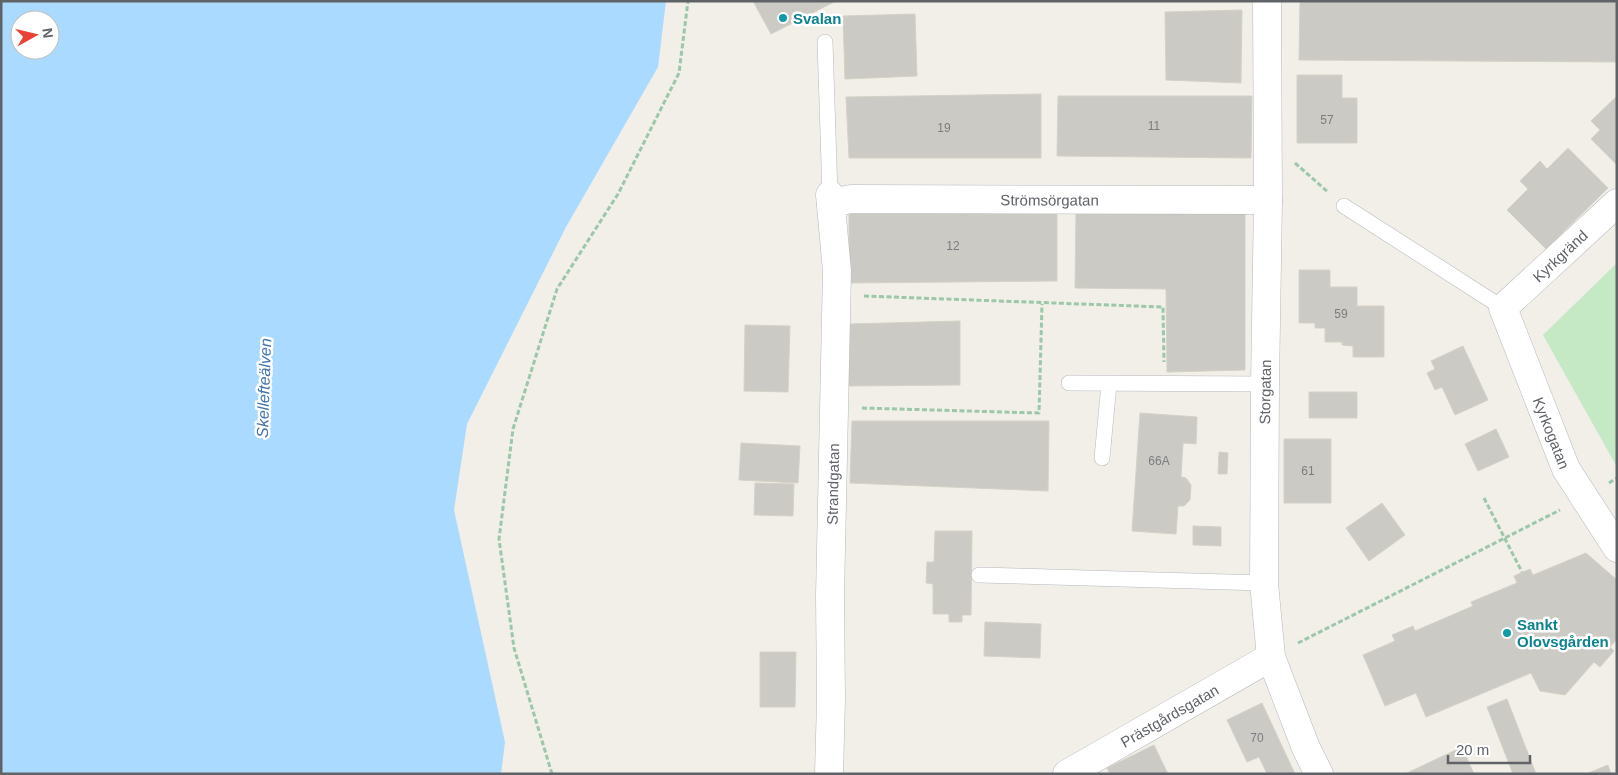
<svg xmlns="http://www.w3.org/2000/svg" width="1618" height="775" font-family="Arial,sans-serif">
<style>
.green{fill:#c5e8c5}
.water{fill:#aadaff;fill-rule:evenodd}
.building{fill:#cccac5;stroke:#d6d1c6}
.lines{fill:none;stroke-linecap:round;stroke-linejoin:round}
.service-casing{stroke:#b5b8bc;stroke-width:16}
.minor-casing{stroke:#b5b8bc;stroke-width:29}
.path{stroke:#9cc7a9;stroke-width:3;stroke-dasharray:5 2.5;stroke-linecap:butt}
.service{stroke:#fff;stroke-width:15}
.minor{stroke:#fff;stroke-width:28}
.culture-dot{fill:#0f9aa8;stroke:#fff;stroke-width:2}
.labels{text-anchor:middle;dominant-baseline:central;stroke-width:5;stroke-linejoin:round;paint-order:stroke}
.number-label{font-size:12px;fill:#7a7d7f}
.culture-label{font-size:15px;font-weight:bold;fill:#0d838f;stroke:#fff;text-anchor:start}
.street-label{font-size:15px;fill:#5f6368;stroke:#fff}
.water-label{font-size:16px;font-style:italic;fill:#4174aa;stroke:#fff}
</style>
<rect width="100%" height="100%" fill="#f1efe8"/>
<path class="green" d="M1617 263V467L1543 335Z"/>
<path class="water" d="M1 1H666L658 67 566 227 467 424 454 510 505 742 501 774H1ZM20 20H50V50H20Z"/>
<path class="building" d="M753 1H836L771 34Z
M1300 1H1617V62L1299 60Z
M1242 10 1241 83 1166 80 1165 12Z
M915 14 917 76 845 79 843 16Z
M1297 75H1342V98H1357V143H1297Z
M1041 94V158H849L846 97Z
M1058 96H1252L1251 158 1057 156Z
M1617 96V165L1591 139 1600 130 1591 121Z
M1568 148 1608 188 1546 249 1507 210 1528 189 1520 181 1540 161 1547 169Z
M1057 204V281L849 283V211Z
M1076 211H1245V370L1167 372 1166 289 1075 288Z
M1299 270H1330V287H1357V306H1384V357H1353V346L1342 345V342H1325V328H1315V323H1299Z
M960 321V385L848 386 850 324Z
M745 325 790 326 788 392 744 391Z
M1463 346 1488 400 1455 415 1442 387 1435 390 1427 373 1435 369 1431 361Z
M1309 392H1357V418H1309Z
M1140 413 1197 417 1196 444 1183 443 1181 477 1186 478 1191 485 1190 500 1184 506H1178L1176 534 1132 531Z
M852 421H1049L1048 491 850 483Z
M1496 429 1509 457 1478 471 1465 444Z
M1284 439H1331V503H1284Z
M741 443 800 446 798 483 739 480Z
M1219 452 1228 453 1227 474H1218Z
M755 483 794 484 793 516 754 515Z
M1382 503 1405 535 1369 561 1346 528Z
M1193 526 1221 527V546L1193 545Z
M935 531H972L971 615H962V622H949V614H933V584L926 583 927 562H934Z
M1586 553 1617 580V639L1610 647 1614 651 1600 667 1594 662 1565 695 1540 691 1531 673 1426 717 1416 693 1385 706 1363 655 1395 641 1392 635 1413 626 1415 631 1473 606 1471 602 1517 583 1514 576 1530 569 1533 575Z
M985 622 1041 624 1040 658 984 656Z
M760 652H796L795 707H760Z
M1507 699 1536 774H1513L1487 707Z
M1262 703 1295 774H1267L1259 757 1247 762 1227 720Z
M1154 745 1168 774H1110L1107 768Z
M1462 747 1474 774H1405Z
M1608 765 1611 774H1586Z"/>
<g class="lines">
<g class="service-casing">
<path id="service" d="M825 42 830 195
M1344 206 1503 308
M1069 383 1265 384
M1102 458 1109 384
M979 575 1264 583"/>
</g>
<g class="minor-casing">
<g id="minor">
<path d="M1267 1 1268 200 1265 384 1264 583 1271 657 1306 748 1319 774"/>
<path id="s1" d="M831 203 851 199 1268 200"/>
<path id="s2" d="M1617 203 1503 308 1566 469 1617 548"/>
<path id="s3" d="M829 774 831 700 830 596 837 271 830 195"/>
<path id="s4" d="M1067 774 1271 657"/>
</g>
</g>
<path class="path" d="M1295 163 1328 192
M864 296 1163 307 1164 362
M862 408 1039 413 1042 304
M1609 483 1617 478
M1484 498 1522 572
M1298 643 1560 510
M552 774 514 648 499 539 513 429 557 289 618 194 679 73 688 1"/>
<use href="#service" class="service"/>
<use href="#minor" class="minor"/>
</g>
<g class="culture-dot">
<circle cx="783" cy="18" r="5"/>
<circle cx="1507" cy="633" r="5"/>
</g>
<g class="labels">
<g class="number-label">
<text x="1327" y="120">57</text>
<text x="1154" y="126">11</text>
<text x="944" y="128">19</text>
<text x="953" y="246">12</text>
<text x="1341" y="314">59</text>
<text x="1159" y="461">66A</text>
<text x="1308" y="471">61</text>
<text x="1257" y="738">70</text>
</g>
<g class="culture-label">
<text x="793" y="18">Svalan</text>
<text x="1517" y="624">Sankt<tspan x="1517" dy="17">Olovsgården</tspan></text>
</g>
<g class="street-label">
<text stroke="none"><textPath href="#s1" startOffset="219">Strömsörgatan</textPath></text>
<text transform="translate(1560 256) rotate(-43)">Kyrkgränd</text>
<text transform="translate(1265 392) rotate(-89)">Storgatan</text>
<text stroke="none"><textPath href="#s2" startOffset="289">Kyrkogatan</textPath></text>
<text stroke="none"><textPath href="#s3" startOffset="290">Strandgatan</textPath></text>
<text stroke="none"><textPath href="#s4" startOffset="118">Prästgårdsgatan</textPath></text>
</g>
<g class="water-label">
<text transform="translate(264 388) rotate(-88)">Skellefteälven</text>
</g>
</g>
<rect width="1618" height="775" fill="none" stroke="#5f6368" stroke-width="5"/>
<g transform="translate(35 35) rotate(82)"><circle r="24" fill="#ffffff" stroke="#bfc1c3"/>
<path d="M0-4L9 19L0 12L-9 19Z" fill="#ea4335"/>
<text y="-8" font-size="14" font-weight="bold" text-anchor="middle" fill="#5f6368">N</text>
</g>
<path d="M1448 755v8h82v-8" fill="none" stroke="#5f6368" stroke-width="2.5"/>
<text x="1456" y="755" font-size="15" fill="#5f6368" stroke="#ffffff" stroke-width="4" paint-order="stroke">20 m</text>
</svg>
